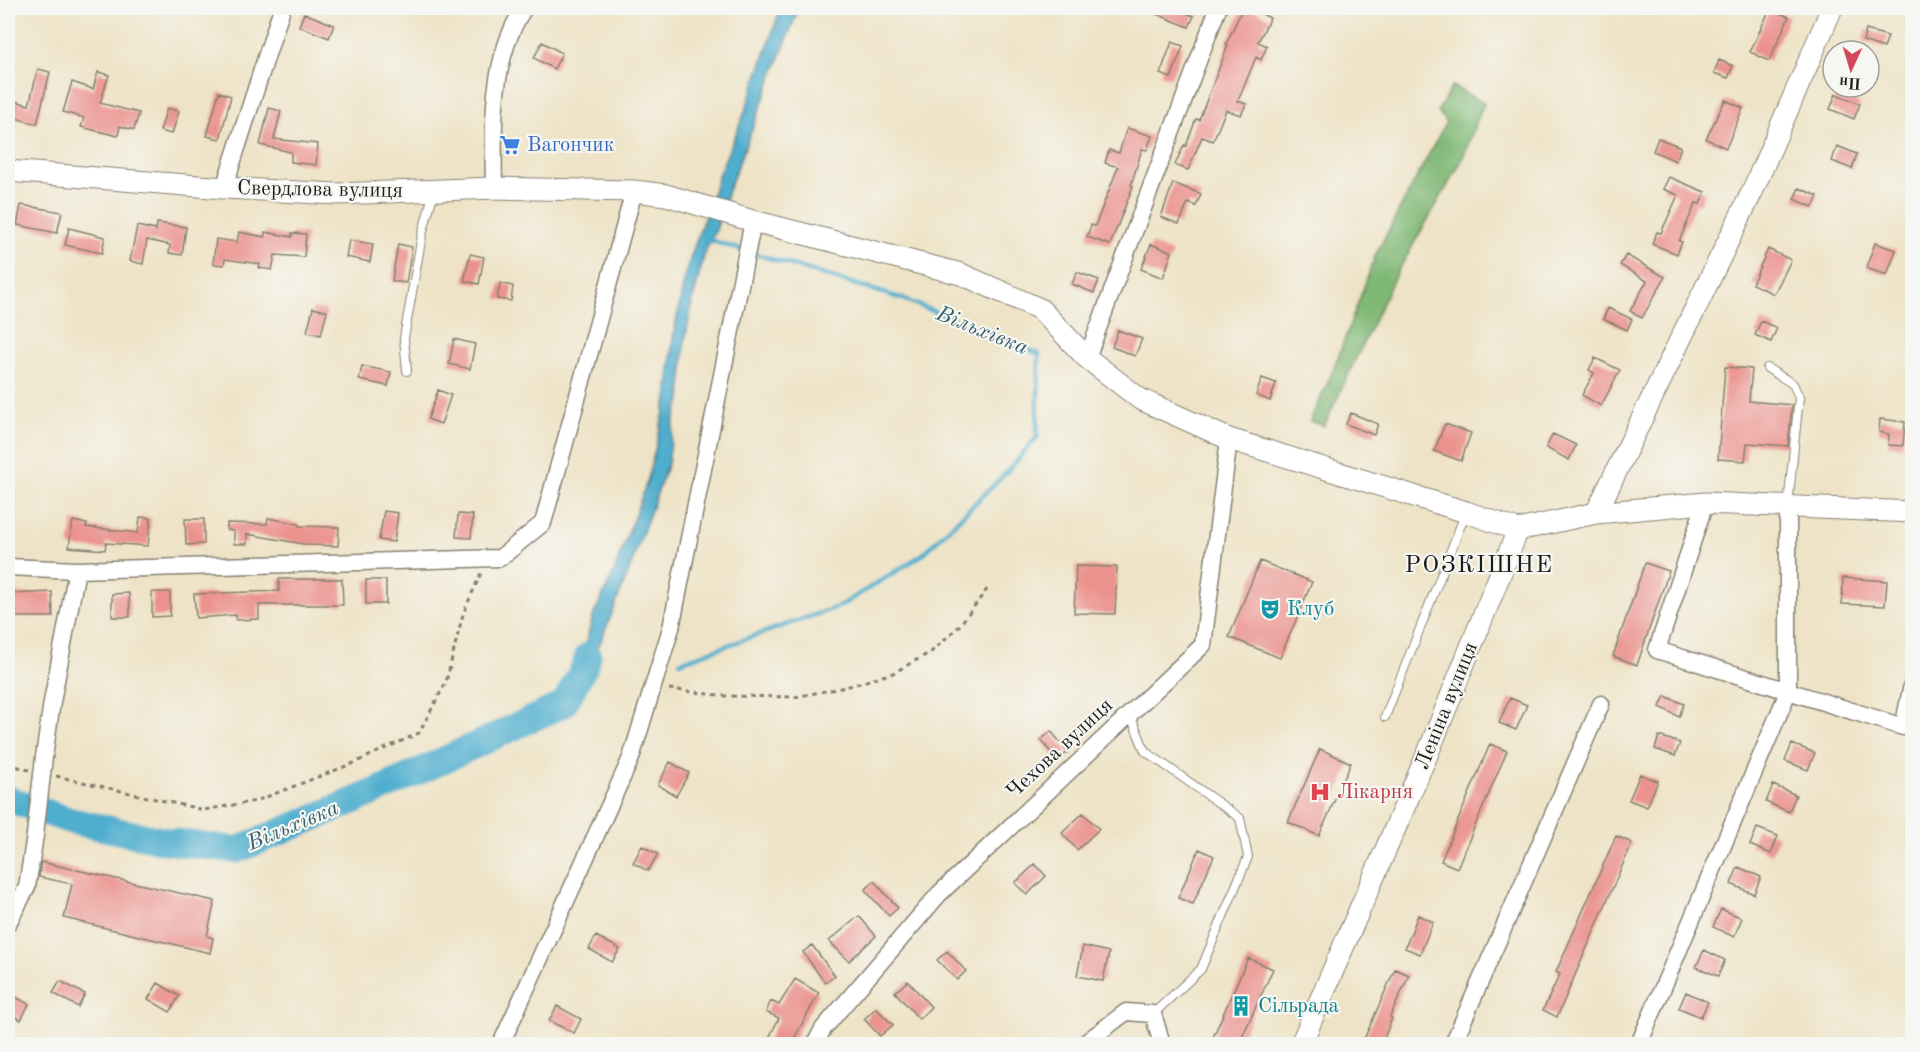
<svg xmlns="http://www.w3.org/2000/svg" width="1920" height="1052" font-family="'Old Standard TT',serif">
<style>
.forest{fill:#7fb875;stroke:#4e6a48;stroke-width:1.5}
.water{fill:#50aece;stroke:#366575;stroke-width:1.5}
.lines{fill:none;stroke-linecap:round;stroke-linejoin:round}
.stream{stroke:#50aece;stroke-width:4.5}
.river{stroke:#50aece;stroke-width:27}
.building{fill:#eb928d}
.service-casing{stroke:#858071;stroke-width:10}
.minor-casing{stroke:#858071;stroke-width:19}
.tertiary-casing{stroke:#858071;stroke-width:23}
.path{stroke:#858071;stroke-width:3;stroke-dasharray:4.5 4.5;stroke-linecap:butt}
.service{stroke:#fff;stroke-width:8}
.minor{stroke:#fff;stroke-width:16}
.tertiary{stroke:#fff;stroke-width:21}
.minor-bridge-casing{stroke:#858071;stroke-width:19;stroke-linecap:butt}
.minor-bridge{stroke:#fff;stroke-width:16}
.labels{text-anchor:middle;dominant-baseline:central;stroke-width:4.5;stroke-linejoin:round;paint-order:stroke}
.shop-label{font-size:21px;fill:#366cbe;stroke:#f6f6f2;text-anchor:start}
.street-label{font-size:21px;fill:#1c1c1c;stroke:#f6f6f2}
.culture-label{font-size:21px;fill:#0d838f;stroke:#f6f6f2;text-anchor:start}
.health-label{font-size:21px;fill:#be3a42;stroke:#f6f6f2;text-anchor:start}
.water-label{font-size:22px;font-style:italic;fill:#335e6c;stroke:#f6f6f2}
.quarter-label{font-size:24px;letter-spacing:1.5px;fill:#1c1c1c;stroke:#f6f6f2}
</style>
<rect width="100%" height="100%" fill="#f6f6f2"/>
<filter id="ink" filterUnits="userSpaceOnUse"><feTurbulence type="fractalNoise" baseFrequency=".0167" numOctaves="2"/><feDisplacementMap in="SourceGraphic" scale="12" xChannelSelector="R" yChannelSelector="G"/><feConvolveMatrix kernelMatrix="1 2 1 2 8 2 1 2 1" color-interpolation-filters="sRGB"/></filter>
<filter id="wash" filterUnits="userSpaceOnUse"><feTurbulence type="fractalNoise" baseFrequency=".008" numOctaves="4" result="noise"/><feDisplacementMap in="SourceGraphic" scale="24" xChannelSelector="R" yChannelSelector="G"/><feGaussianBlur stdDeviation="1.35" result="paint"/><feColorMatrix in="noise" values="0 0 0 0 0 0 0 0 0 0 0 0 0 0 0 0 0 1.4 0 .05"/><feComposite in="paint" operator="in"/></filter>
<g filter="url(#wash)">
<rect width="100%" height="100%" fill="#eee3c6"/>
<path class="forest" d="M1452 86 1484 103 1461 162 1394 278 1324 426 1310 421 1333 371 1376 254 1446 122 1438 111Z"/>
<path class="water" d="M781 8H799L728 191 716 230 705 252 692 303 685 341 681 400 674 421 668 463 627 576 588 673 577 693 568 686 583 654 593 616 613 574 648 479 667 399 673 338 686 271 720 171 743 117Z"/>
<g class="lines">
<path class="stream" d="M680 662 840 606 922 555 1008 471 1037 437 1039 354 903 299 706 239"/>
<path class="river" d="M8 799 71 821 166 841 237 850 377 791 564 704 584 668 588 656"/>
</g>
<g id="blocks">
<path class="building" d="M1141 8H1173L1194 16 1189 27Z
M1243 8H1250L1270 18 1258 42 1267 46 1261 60 1256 57 1238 101 1246 104 1241 115 1226 110 1213 141 1202 137 1188 170 1175 165 1184 145 1186 146 1196 119 1199 120 1228 45 1226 44Z
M1770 9 1789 17 1769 61 1750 52Z
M304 13 334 25 329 38 299 26Z
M1866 30 1888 36 1884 48 1863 41Z
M542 42 562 53 554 69 534 58Z
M1172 42 1183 46 1171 78 1160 74Z
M1719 60 1733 66 1728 78 1714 73Z
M38 69 50 72 37 124 8 116V99L29 105Z
M98 72 109 75 100 103 139 113 134 130 120 126 118 136 81 127 84 118 63 112 72 82 93 89Z
M219 92 231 96 220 139 207 136Z
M1836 94 1860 104 1854 119 1830 109Z
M1725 100 1743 108 1726 148 1706 139Z
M167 108 179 111 172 134 160 131Z
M269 108 281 111 274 139 318 144 316 165 291 162V152L260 145Z
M1127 128 1152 136 1147 150 1142 149 1131 185 1133 186 1110 245 1087 237 1091 225 1095 226 1118 167 1105 163 1109 150 1119 153Z
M1658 138 1681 147 1676 161 1653 151Z
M1837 146 1857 154 1852 169 1832 161Z
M1669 177 1705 192 1700 204 1696 203 1679 241 1682 242 1677 254 1652 244 1657 232 1661 233 1678 195 1663 189Z
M1173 183 1201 194 1196 206 1188 203 1179 224 1161 217Z
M1799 188 1818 196 1813 207 1794 199Z
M21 205 62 212 57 233 17 225Z
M157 223 186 227 182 255 169 253 170 245 147 240 143 264 130 261 137 226 156 230Z
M69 228 105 237 102 253 65 245Z
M239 232 265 237V232L292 237V233L306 234 304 257 275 255 272 270 259 268 260 264 225 259 224 265 213 264 216 239 237 242Z
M349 240 373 244 370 262 346 257Z
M1875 243 1896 250 1887 275 1866 268Z
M398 244 412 247 406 283 392 281Z
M1151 244 1172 252 1163 278 1141 269Z
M1768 249 1791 260 1774 294 1752 284Z
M470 254 484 257 479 284 464 281Z
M1626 255 1665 277 1642 318 1630 311 1647 281 1620 265Z
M1077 272 1099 280 1094 293 1072 284Z
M500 283 513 286 511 301 497 299Z
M313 308 327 311 321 335 307 332Z
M1608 308 1632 319 1627 330 1603 319Z
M1761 321 1777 328 1771 342 1755 335Z
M1118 330 1142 339 1135 356 1112 347Z
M454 339 475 344 470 369 449 364Z
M1595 358 1620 370 1601 406 1582 395 1594 373 1589 370Z
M362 366 391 372 388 386 359 380Z
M1725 367 1752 369 1749 401 1792 405 1788 446 1747 443 1745 461 1718 459Z
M1262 378 1276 383 1270 401 1256 395Z
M438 390 451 395 441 424 428 419Z
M1351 413 1378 424 1374 435 1346 424Z
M1880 419 1905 422 1903 446 1888 445 1889 434 1879 432Z
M1445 424 1471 433 1461 461 1434 451Z
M1553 434 1576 445 1569 460 1546 448Z
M384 511 398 513 394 542 379 540Z
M458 514 473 515 471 538 456 537Z
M140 517 151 518 148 546 106 543 105 550 69 547 73 521 87 524 86 527 138 533Z
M268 518 299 524V526L339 527 338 546 309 545 247 534V544H234V531L227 530V523L267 524Z
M185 519H204V544L186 545Z
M1260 561 1312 582 1280 658 1229 637Z
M1645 563 1669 571 1637 665 1613 656Z
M1076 566 1117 567 1115 614 1074 613Z
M1843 578 1887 581 1885 606 1842 604Z
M279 579H342L343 605H259V619L236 620V615L196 618 194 594 279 591Z
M366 580H386V604H366Z
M52 592 53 617H8V594Z
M152 592H170V616L152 617Z
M129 593 130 617H112V594Z
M1665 696 1684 704 1679 717 1660 707Z
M1510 698 1527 705 1516 730 1499 723Z
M1051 731 1068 752 1057 760 1041 740Z
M1659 736 1680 743 1675 756 1655 749Z
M1490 744 1507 751 1457 868 1441 861Z
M1792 744 1815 753 1808 770 1785 761Z
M1320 749 1351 763 1319 836 1288 822Z
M670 762 689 773 676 796 658 785Z
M1640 774 1658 781 1647 807 1629 800Z
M1773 785 1796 795 1789 812 1766 802Z
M1083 813 1099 829 1077 850 1062 833Z
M1757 828 1778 836 1771 854 1750 845Z
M1616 836 1632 843 1557 1017 1543 1010 1560 974 1556 972Z
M642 846 658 854 648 871 633 863Z
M1199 849 1214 856 1193 904 1178 898Z
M41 862 215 901 207 936 213 938 210 953 64 918 72 884 39 877Z
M1035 864 1046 876 1027 895 1015 883Z
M1738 867 1761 877 1754 894 1731 884Z
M874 881 898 908 889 916 865 890Z
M1721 909 1742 918 1734 937 1713 927Z
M1418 915 1433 922 1420 954 1405 948Z
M859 916 876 936 849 961 829 941Z
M596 936 620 949 612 962 589 949Z
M812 945 835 976 825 983 803 952Z
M1083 946 1109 952 1103 981 1077 976Z
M1704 950 1725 960 1718 976 1696 967Z
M947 951 966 971 957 980 937 960Z
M1248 958 1273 969 1239 1044H1210Z
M1395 969 1409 975 1390 1017 1392 1018 1382 1044H1362Z
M795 979 819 993 791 1044H776L768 1040 779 1018 766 1012 771 1001 779 1005Z
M60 981 85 994 78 1007 53 993Z
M908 981 931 1007 919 1019 895 992Z
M158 983 179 996 170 1012 148 999Z
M1686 992 1708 1002 1701 1017 1679 1008Z
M8 993 29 1004 21 1020 8 1013Z
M557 1006 581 1019 574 1033 549 1021Z
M876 1008 893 1025 880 1036 864 1019Z"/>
</g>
</g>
<g filter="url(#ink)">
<use href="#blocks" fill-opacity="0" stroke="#858071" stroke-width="1.5"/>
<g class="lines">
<g class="service-casing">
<path id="service" d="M1767 368 1793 384 1799 397 1788 506
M407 371 404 338 422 235 434 191
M1130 714 1145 751 1240 818 1248 857 1201 969 1153 1014
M1385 717 1466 512"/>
</g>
<g class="minor-casing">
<path id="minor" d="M224 188 282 8
M494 188C493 128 490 59 524 8
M1087 358 1218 8
M1705 503 1657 650 1903 727 1912 685
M8 567 77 570 500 558 543 523 634 191
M44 757 52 702 77 570
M8 923 27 887 35 835
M501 1044 631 758 671 628 753 221
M815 1044 823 1029 939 894 1203 645 1229 439
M1084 1044 1126 1012 1153 1014 1162 1044
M1453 1044 1601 704
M1639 1044 1788 692V507"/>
</g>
<g class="tertiary-casing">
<path id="tertiary" d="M8 171 224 188 337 194 494 188 634 191 666 195 753 221 961 274 1040 309 1087 358 1140 399 1229 439 1466 512 1518 530 1596 513 1705 503 1912 512
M1596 513 1752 192 1832 8
M1301 1044 1430 748 1518 530"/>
</g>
<path class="path" d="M669 689 726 696 795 697 846 687 893 673 931 652 959 626 988 588
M8 764 29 770
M56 776 204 810 256 801 354 763 419 733 446 682 463 614 481 573"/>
<use href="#service" class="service"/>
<use href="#minor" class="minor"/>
<use href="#tertiary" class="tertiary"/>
<g class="minor-bridge-casing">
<path id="minor-bridge" d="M35 835 44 757"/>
</g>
<use href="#minor-bridge" class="minor-bridge"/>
</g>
</g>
<defs>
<g id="supermarket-bare" transform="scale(1.62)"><path d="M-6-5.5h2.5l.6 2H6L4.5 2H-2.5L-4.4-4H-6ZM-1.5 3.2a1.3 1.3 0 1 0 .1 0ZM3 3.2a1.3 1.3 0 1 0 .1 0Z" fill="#3f7fe0" stroke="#f6f6f2" stroke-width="2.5" paint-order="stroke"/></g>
<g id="theatre-bare" transform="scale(1.62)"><path d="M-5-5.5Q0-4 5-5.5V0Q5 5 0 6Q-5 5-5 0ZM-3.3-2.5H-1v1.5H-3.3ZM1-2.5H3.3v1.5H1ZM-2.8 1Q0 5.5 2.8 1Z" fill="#0f9aa8" stroke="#f6f6f2" stroke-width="2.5" paint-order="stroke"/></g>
<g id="hospital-bare" transform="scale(1.62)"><path d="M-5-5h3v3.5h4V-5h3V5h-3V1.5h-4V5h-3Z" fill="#e0444e" stroke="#f6f6f2" stroke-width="2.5" paint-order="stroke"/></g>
<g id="building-bare" transform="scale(1.62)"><path d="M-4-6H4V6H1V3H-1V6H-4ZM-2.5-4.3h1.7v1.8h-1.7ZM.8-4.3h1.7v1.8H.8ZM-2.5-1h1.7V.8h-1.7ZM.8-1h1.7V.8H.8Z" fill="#0f9aa8" stroke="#f6f6f2" stroke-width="2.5" paint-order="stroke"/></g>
</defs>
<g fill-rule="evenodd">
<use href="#supermarket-bare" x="510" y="145"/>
<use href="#theatre-bare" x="1270" y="609"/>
<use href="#hospital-bare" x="1320" y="792"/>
<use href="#building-bare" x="1241" y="1006"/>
</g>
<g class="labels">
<g class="shop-label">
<text x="527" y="145">Вагончик</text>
</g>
<g class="street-label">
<text transform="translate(320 190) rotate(1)">Свердлова вулиця</text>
<text transform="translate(1447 706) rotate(-68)">Леніна вулиця</text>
<text transform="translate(1060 749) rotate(-43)">Чехова вулиця</text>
</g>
<g class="culture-label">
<text x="1287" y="609">Клуб</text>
<text x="1258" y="1006">Сільрада</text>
</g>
<g class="health-label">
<text x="1337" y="792">Лікарня</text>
</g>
<g class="water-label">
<text transform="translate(982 331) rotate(22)">Вільхівка</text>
<text transform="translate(293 826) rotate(-23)">Вільхівка</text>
</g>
<g class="quarter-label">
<text x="1479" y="566">РОЗКІШНЕ</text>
</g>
</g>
<rect width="1920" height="1052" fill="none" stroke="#f6f6f2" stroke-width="30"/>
<g transform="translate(1851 69) rotate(184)"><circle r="28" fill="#f6f6f2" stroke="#9f9f9c" stroke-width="1.5"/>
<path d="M0-4.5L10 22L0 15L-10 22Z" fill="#d1495b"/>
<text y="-9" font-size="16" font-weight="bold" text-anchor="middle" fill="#1c1c1c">Пн</text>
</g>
</svg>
